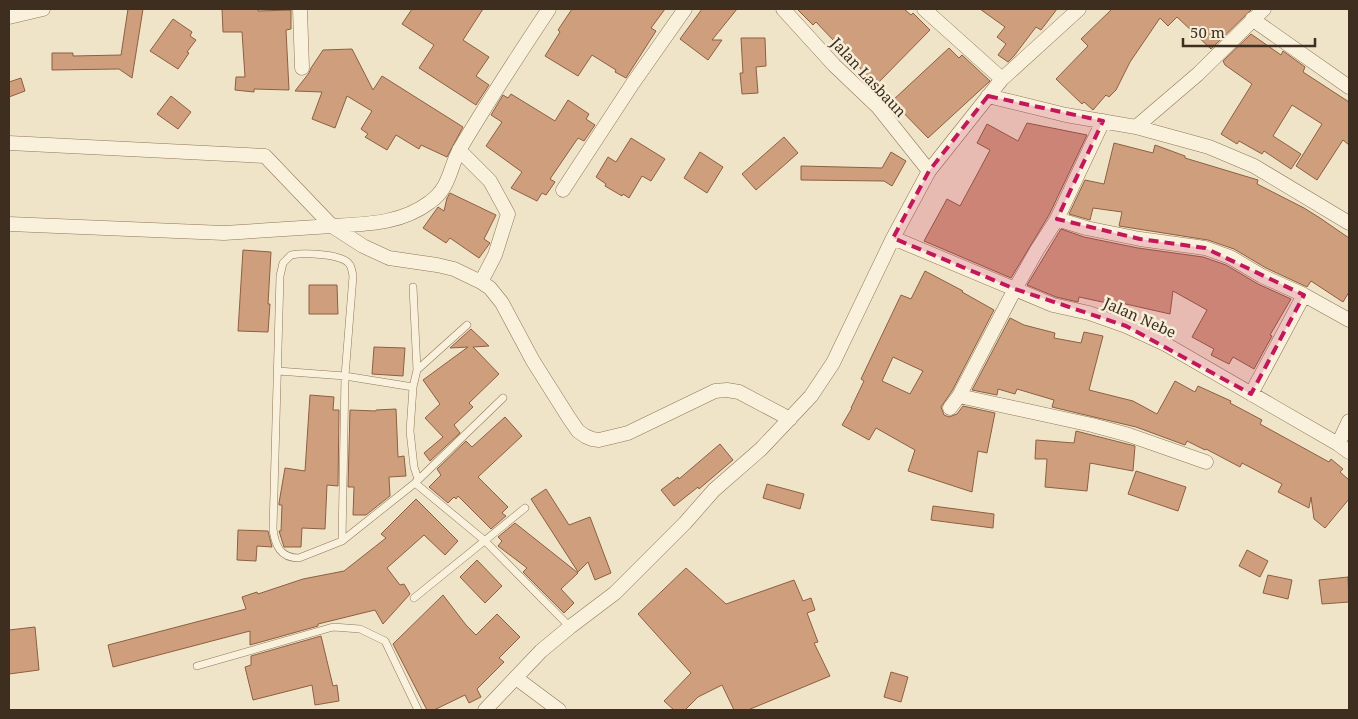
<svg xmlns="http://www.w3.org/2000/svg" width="1358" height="719" font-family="'Noto Serif',serif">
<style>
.building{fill:#cf9f7d;stroke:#8d5f41;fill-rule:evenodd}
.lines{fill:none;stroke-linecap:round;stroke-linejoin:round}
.service-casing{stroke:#8d765c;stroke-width:8}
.minor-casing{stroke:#8d765c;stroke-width:15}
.service{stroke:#faf1dc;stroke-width:7}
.minor{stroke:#faf1dc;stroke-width:14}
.marked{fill:#c2185b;fill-opacity:0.2;stroke:#c2185b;stroke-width:4;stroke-dasharray:10 6;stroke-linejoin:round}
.labels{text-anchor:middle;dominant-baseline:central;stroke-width:5;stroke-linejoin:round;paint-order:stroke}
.street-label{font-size:15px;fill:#3d2e20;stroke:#f7eed8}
</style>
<rect width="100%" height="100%" fill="#f0e4c8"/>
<path class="building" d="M128 9H143L132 78 119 69 52 70V53H73V56L121 55Z
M222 9H258V11L291 10V29L286 30 289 90 254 89V92L235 90 236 77H245L242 32H223Z
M412 9H483L463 40 489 57 476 76 489 85 476 105 419 68 434 45 402 24Z
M572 9H665L651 28 656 31 626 78 615 72 616 70 592 55 578 76 545 56 560 32 558 30Z
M702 9H737L712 40H722L708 60 680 39Z
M797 9H904L911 15 913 13 930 30 876 85 816 22 813 25Z
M980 9H1057L1041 30 1036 27 1014 56 1008 62 998 55 1006 44 997 37 1005 27Z
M1112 9H1252L1211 49 1177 17 1168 26 1160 18 1130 62 1116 90 1109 97 1106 95 1093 110 1084 102 1082 104 1056 79 1088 46 1081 39Z
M173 19 192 32 190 36 196 40 187 52 189 53 178 69 150 51Z
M1251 34 1281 55 1283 51 1305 67 1303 72 1349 102V145L1343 140 1317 180 1296 166 1322 124 1292 105 1273 136 1301 154 1291 169 1264 151 1262 154 1239 141 1237 144 1221 134 1252 84 1225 65 1223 61Z
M741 38H765L766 66 756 67 758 93 742 94 740 73H743Z
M949 48 959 58 962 55 990 81 928 138 892 101Z
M352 49 373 90 382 76 463 127 447 157 421 145 419 149 396 135 387 150 365 137 368 134 361 129 372 111 347 96 335 128 312 119 322 92 295 91 309 73 311 68 323 50Z
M21 78 25 91 9 97V82Z
M511 94 555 121 568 100 589 114 586 119 595 125 584 141 578 138 550 179 555 182 546 195 542 193 537 201 511 188 522 172 486 146 502 122 491 115 503 95 508 98Z
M171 96 191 112 178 129 157 114Z
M1027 123 1087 135 1049 215 1011 278 924 241 947 199 960 206 980 169 990 150 977 143 987 124 1018 141Z
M784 137 798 153 756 190 742 174Z
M631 138 665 159 651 181 642 176 629 198 623 194 622 196 605 186 606 184 596 177 608 157 616 162Z
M1114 143 1153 153 1155 145 1185 156V158L1258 180 1257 184 1304 208 1320 218 1349 238V292L1343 302 1311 281 1307 287 1266 268 1234 249 1208 240 1119 226 1122 212 1093 208 1090 220 1069 214 1085 180 1104 184Z
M700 152 723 167 707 193 684 178Z
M891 152 906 161 892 186 884 181 801 180V166L882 168Z
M450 193 496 215 484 239 490 243 479 258 450 238 446 243 423 228 438 207 444 211 447 198Z
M1061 229 1084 237 1138 248 1203 257 1226 265 1258 284 1291 299 1270 335 1272 336 1254 369 1233 357 1229 364 1211 355 1214 349 1192 337 1207 310 1173 291 1170 314 1108 300 1107 303 1079 297 1078 302 1056 297 1027 285Z
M243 250 271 252 268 304H270L268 332 238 331Z
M925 271 963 291 962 292 994 310 952 391 941 407 944 415 949 417 957 414 963 406 995 413 987 453 978 451 972 492 908 471 915 450 876 428 869 440 842 425 852 408H851L864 381 861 379 901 295 911 299ZM893 357 923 371 910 394 882 381Z
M309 285H337L338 314H309Z
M1010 318 1024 325 1055 333 1054 338 1081 343 1084 332 1103 336 1089 390 1133 401 1157 414 1175 381 1195 392 1198 386 1231 401 1230 403 1262 420 1260 424 1329 462 1331 459 1343 469 1340 472 1349 480V499L1325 528 1314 519 1311 497 1309 508 1278 492 1282 484 1242 463 1240 467 1206 449 1205 450 1187 441 1185 445 1136 427 1052 407 1054 400 1017 389 1015 394 998 389 997 395 972 390Z
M471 329 489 346 473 347 499 374 469 403 473 407 454 425 460 433 430 461 424 453 443 437 425 418 440 404 423 380 468 347 450 348Z
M374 347 405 348 403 376 372 374Z
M310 395 334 397 333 410H339L338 486 327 485 325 529 302 528 301 547H284L279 531H281L282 505H279V503L285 468 305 471Z
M396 409 398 457 404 456 406 476 389 477 390 496 366 515H353L354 487H348L350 410 376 411V410Z
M505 417 522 436 478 477 508 507 502 513 506 516 491 529 458 496 456 499 454 497 448 503 429 487 441 475 437 469 466 441 472 447Z
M1076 431 1135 446 1133 471 1090 463 1087 491 1045 487 1047 459H1035L1036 440 1074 443Z
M720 444 733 460 699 489 698 487 674 506 661 490 678 477 679 479Z
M1136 471 1186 487 1178 511 1128 494Z
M767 484 804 494 800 509 763 498Z
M546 489 569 525 590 517 611 573 595 580 588 562 578 572 531 499Z
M416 499 458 541 445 555 424 535 387 568 400 585 404 584 410 594 383 624 375 610 318 624V626L250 645V631L113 667 108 645 246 609 242 597 257 592 258 594 303 579 344 571 386 538 381 534Z
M933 506 994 514 993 528 931 520Z
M515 523 578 573 561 589 574 603 564 613 523 572 527 568 498 546 502 541 498 537Z
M238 530 268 531 272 547 257 546 256 561 237 560Z
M1247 550 1268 561 1260 577 1239 566Z
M477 560 502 586 485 603 460 577Z
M686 568 726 604 794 580 803 601 811 598 815 610 807 613 818 642 814 643 830 676 748 710H734L722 685 698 697 685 710H674L664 701 691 673 638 614Z
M1268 575 1292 580 1288 599 1263 593Z
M1348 577 1349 602 1322 604 1319 580Z
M443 595 466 625 476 635 497 614 520 637 499 658 504 662 477 689 481 697 469 703 465 695 434 710H427L393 644Z
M35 627 39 670 9 674V630Z
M321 636 333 686 337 685 339 701 315 705 312 685 253 700 245 667 251 665V656Z
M891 672 908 677 901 702 884 697Z"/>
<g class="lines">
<g class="service-casing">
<path id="service" d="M413 287 417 370 413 387 410 431 414 467 418 479 415 483 484 540 570 627
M417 370 467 325
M278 371 345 376 413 387
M342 541 345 376 353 276C352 272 352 268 350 265 343 253 303 253 291 255L283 263 280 276 273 529C275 545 280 558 299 558L342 541 415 483 503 398
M414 598 525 508
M197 666 333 627 360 629 385 641 418 710"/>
</g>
<g class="minor-casing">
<path id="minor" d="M300 9 302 68
M783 9 834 65 878 107 929 171
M924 9 1002 79
M9 17 43 9
M1252 19 1349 87
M988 96 1066 115 1136 127 1209 147 1254 166 1349 223
M1136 127 1198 74 1264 9
M9 143 265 156 332 226C367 224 401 224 430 202 451 187 449 167 461 147 489 100 519 54 549 9
M459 150 490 181 508 214 495 255 481 282
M563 190 633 83 685 9
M1057 219 1086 228 1140 239 1205 248 1230 257 1262 276 1304 295 1349 320
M9 224 224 233 332 226 363 246 389 258 437 265 454 269 481 282 490 288 502 303 533 361 569 418 578 431 585 436 592 439 599 440 628 433 715 391 727 390 739 392 790 419
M893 238 1053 305 1089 313 1126 326 1167 345 1338 444 1349 421
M1251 394 1304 295
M959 396 1092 425 1129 435 1206 462
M950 408 959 396 1015 289 1037 250 1057 219 1103 121
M1338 444 1349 452
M516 678 559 710
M485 710 541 651 570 627 615 593 685 523 714 490 761 449 811 396 833 363 893 238 929 171 1002 79 1079 9"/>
</g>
<use href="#service" class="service"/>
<use href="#minor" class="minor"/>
</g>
<path class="marked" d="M988 96 1103 121 1057 219 1140 239 1205 248 1304 295 1251 394 1126 326 1015 289 893 238 929 171Z"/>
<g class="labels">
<g class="street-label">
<text transform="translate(869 77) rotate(47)">Jalan Lasbaun</text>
<text transform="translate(1140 317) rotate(24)">Jalan Nebe</text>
</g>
</g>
<rect width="1358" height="719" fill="none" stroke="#3d2e20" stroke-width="20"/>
<path d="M1183 38v8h132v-8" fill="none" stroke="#3d2e20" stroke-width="2.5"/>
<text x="1190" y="38" font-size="15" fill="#3d2e20" stroke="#f7eed8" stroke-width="4" paint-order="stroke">50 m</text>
</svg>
